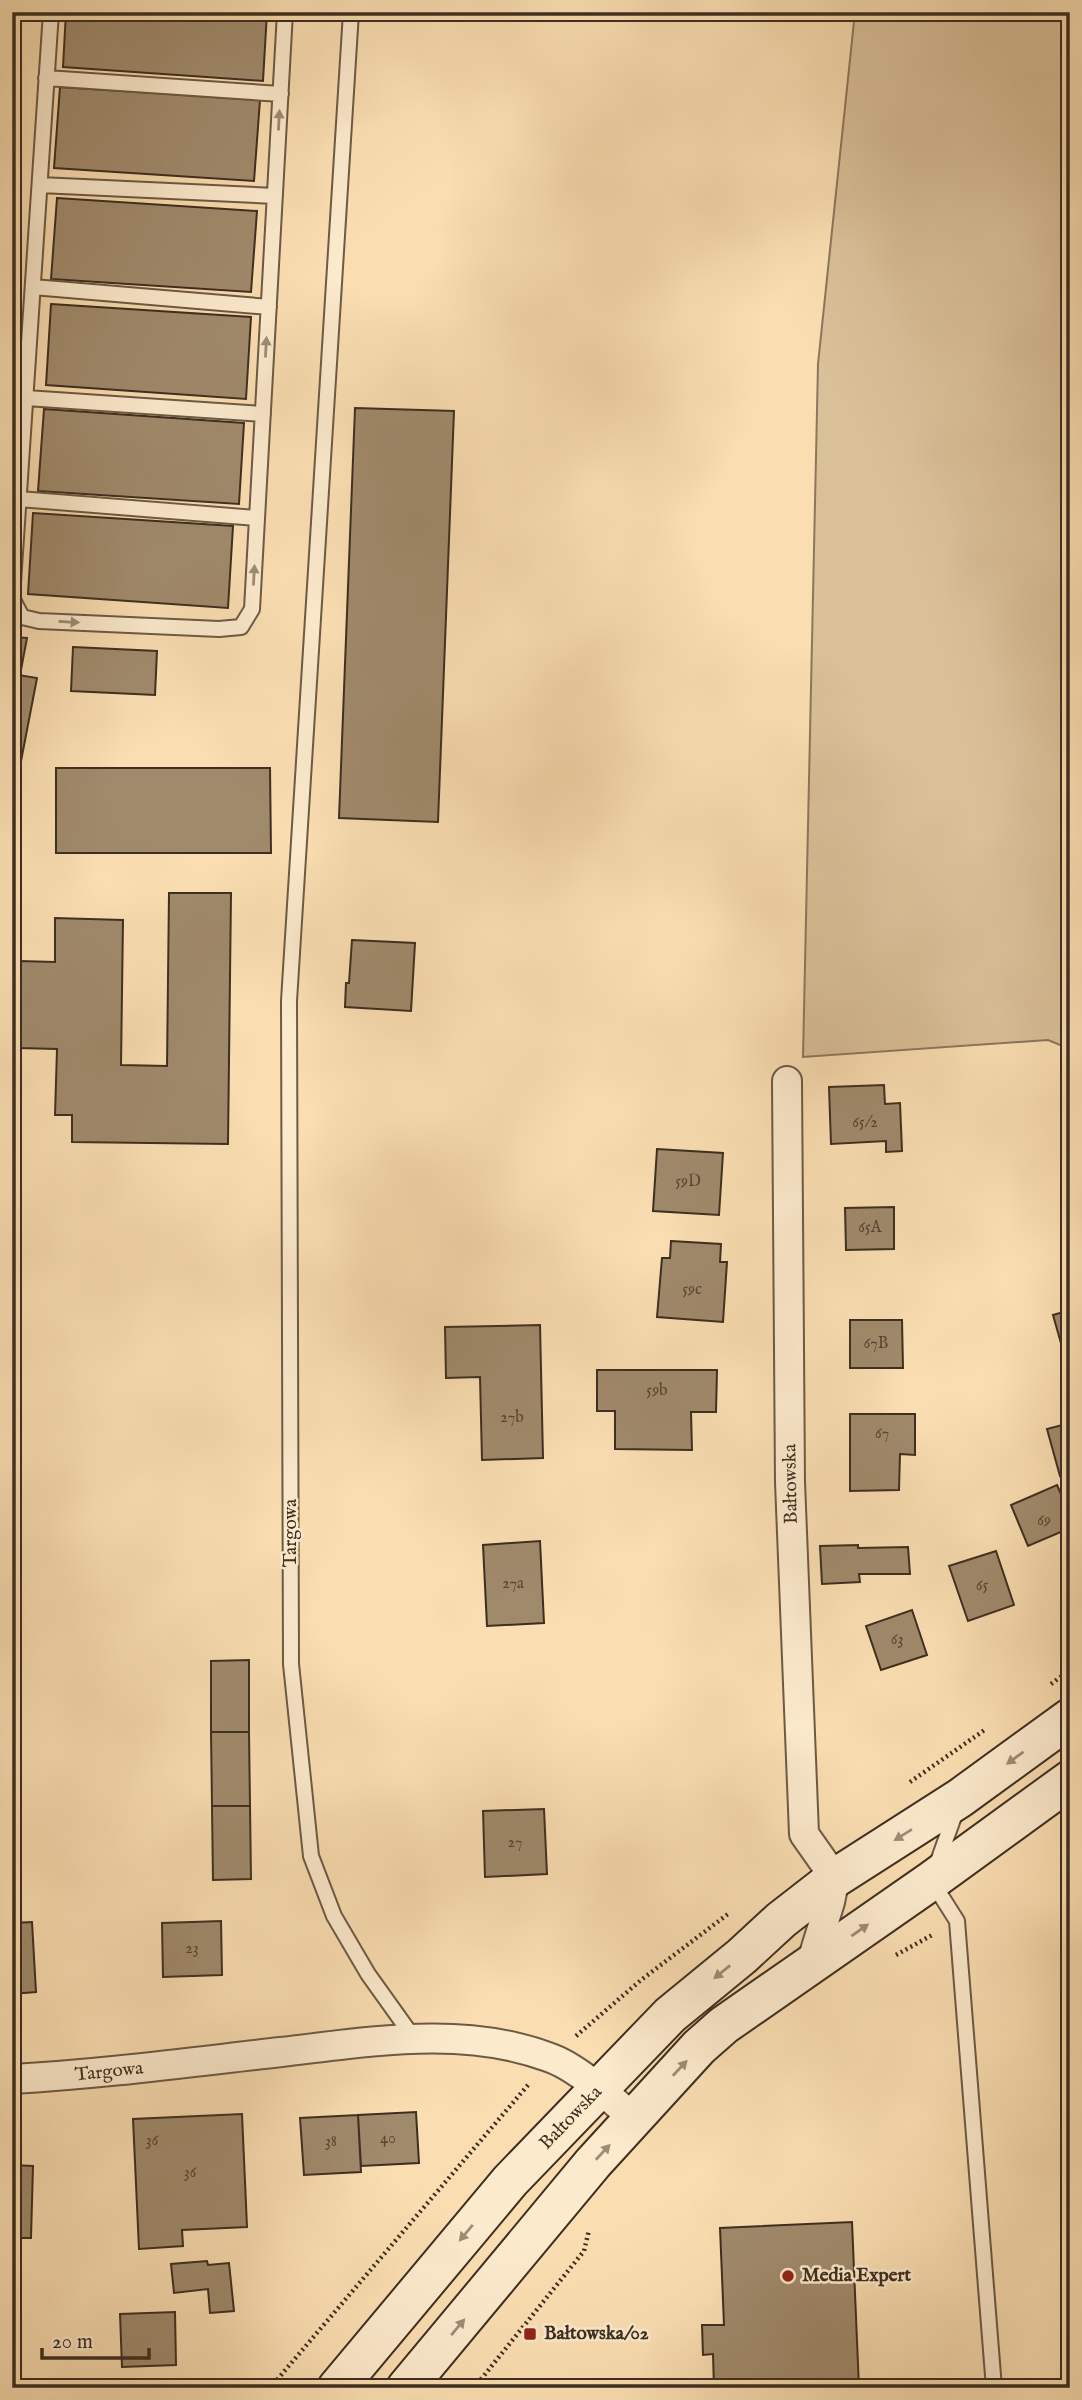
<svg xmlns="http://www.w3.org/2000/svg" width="1082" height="2400" font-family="'IM FELL English',serif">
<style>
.green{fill:#dac099;stroke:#8c775c;stroke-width:2}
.building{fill:#a08a6c;stroke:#3e2e20;stroke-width:2}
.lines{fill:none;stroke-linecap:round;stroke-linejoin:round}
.service-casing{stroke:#6d5a44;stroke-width:18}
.minor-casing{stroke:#6d5a44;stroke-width:32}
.secondary-casing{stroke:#3e2e20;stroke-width:42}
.path{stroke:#3e2e20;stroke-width:4.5;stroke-dasharray:2 3.5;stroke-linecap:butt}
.service{stroke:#fceacd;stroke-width:14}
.minor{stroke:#fceacd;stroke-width:28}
.secondary{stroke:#fceacd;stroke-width:38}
.oneway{fill:#9d8c76}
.poi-dot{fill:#8f2418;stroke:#fceacd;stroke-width:2.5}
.labels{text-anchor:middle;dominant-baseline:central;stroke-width:5;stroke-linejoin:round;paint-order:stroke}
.number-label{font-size:16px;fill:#564533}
.street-label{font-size:19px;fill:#3e2e20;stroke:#fceacd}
.poi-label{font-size:19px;font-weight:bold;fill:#3e2e20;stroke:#fceacd;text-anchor:start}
</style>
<rect width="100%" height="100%" fill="#fadeb2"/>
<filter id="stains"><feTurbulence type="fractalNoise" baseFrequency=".00286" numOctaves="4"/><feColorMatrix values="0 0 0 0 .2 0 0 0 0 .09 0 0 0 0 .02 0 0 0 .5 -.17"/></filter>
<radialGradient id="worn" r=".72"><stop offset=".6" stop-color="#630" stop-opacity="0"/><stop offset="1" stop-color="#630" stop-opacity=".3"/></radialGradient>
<path class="green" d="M855 12H1070V1049L1048 1040 803 1057 818 364Z"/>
<path class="building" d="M66 12H267L263 81 63 67Z
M60 87 260 100 254 181 54 168Z
M57 198 257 211 251 292 51 279Z
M51 304 251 317 246 399 46 385Z
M355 408 454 411 438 822 339 818Z
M44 409 244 423 239 504 38 491Z
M33 513 233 526 228 608 28 594Z
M12 637 27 638 21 670 12 669Z
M73 647 157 651 155 695 71 691Z
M12 674 37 678 12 808Z
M56 768H270L271 853H56Z
M169 893H231L228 1144 72 1142V1115H55L57 1049 18 1048 20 961 55 962V918L123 920 121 1065 167 1066Z
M352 940 415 943 411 1011 345 1007 346 983H349Z
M884 1085 885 1104 900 1103 902 1151 886 1152V1141L831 1144 829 1087Z
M657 1149 723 1153 719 1215 653 1211Z
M894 1207V1249L846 1250 845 1208Z
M671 1241 721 1244 720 1262H727L723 1322 657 1317 662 1258H670Z
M1070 1310V1367L1068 1368 1053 1315Z
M850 1320H902L903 1368H850Z
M540 1325 543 1458 482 1460 480 1377 446 1378 445 1327Z
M597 1370H717L716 1412H691L692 1450 615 1449V1411H597Z
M850 1414H915V1455L900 1454 899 1490 850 1491Z
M1070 1423V1474L1060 1476 1047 1429Z
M1057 1485 1070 1515V1528L1028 1546 1011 1505Z
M540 1541 544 1623 487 1626 483 1545Z
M858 1545V1548L908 1547 910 1574H859L860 1582 822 1584 820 1546Z
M996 1551 1014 1605 968 1621 949 1566Z
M912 1610 927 1655 881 1670 866 1626Z
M249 1660V1732H211V1661Z
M211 1732H249L250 1806H212Z
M212 1806H250L251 1879 213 1880Z
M544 1809 547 1874 485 1877 483 1811Z
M221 1921 222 1975 163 1977 162 1923Z
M32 1922 36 1992 12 1994V1923Z
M416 2112 419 2163 361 2166 358 2115Z
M242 2114 247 2227 182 2230 183 2246 139 2249 133 2119Z
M358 2115 361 2172 304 2175 300 2118Z
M12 2165 33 2166 31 2238H12Z
M852 2222 859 2388H714L713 2354 703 2355 702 2325H724L720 2228Z
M207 2261 208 2265 229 2263 234 2311 210 2313 208 2289 174 2293 171 2264Z
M175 2312 176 2365 122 2367 120 2314Z"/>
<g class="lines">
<g class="service-casing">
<path id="service" d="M51 12 12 598 22 617 39 621 219 629 241 627 252 609 285 12
M351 12 289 1001 291 1664 311 1856 334 1916 368 1974 413 2037
M46 78 281 94
M40 185 275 196
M33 287 269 307
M26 398 263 414
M19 499 257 518
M937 1864 956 1811
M933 1883 957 1921 994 2388"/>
</g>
<g class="minor-casing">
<path id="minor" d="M787 1081 790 1482 804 1834 835 1878 830 1902 811 1964
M12 2079C102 2074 192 2062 281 2052 370 2042 462 2025 548 2057 576 2066 612 2099 634 2119"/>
</g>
<g class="secondary-casing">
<path id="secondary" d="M337 2388 510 2181 670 2015 742 1956 781 1920 835 1878 960 1798 1070 1718
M406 2388 593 2163 699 2047 724 2025 931 1881 1070 1780"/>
</g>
<path class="path" d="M1051 1684 1070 1670
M910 1782 986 1729
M896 1955 934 1934
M576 2036 641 1980 728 1914
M12 2376 31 2388
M270 2388 528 2085
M474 2388 584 2251 589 2230"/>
<use href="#service" class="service"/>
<use href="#minor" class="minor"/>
<use href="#secondary" class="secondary"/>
</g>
<defs><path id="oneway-solid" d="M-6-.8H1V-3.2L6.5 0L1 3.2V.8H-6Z" transform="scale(1.75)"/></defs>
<g class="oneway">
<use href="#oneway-solid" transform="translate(279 120) rotate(-87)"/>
<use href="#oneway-solid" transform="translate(266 347) rotate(-87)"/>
<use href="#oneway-solid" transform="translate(254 575) rotate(-87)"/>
<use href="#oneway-solid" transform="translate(69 622) rotate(3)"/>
<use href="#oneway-solid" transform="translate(1015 1758) rotate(144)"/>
<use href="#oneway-solid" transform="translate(903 1835) rotate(148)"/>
<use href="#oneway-solid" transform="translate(860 1930) rotate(-35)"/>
<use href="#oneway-solid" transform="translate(722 1972) rotate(141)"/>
<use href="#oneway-solid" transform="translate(680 2068) rotate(-47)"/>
<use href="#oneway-solid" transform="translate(603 2152) rotate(-47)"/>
<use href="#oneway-solid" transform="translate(466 2233) rotate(130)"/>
<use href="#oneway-solid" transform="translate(458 2327) rotate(-50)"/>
</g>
<g class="poi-dot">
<circle cx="788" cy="2276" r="7"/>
<rect x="523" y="2327" width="14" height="14" rx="3.5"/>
</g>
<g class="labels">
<g class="number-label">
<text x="865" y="1123">65/2</text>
<text x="688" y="1182">59D</text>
<text x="870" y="1228">65A</text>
<text x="692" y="1290">59c</text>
<text x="876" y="1344">67B</text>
<text x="657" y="1391">59b</text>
<text x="512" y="1418">27b</text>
<text x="882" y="1434">67</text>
<text x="1044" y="1521">69</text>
<text x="513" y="1584">27a</text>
<text x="982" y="1586">65</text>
<text x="897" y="1640">63</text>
<text x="515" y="1843">27</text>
<text x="192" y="1949">23</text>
<text x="388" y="2139">40</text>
<text x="152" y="2141">36</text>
<text x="331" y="2142">38</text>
<text x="190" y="2173">36</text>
</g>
<g class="street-label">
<text transform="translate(791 1484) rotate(-91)">Bałtowska</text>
<text transform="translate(291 1533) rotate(-90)">Targowa</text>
<text transform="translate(109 2072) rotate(-6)">Targowa</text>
<text transform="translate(571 2118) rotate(-46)">Bałtowska</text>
</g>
<g class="poi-label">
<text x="802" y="2276">Media Expert</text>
<text x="544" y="2334">Bałtowska/02</text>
</g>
</g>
<rect width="1082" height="2400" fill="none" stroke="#fadeb2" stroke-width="42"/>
<rect x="14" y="14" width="1054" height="2372" fill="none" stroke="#3e2e20" stroke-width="3.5"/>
<rect x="21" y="21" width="1040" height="2358" fill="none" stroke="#3e2e20" stroke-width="2"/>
<path d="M42 2348v10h107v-10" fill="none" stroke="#3e2e20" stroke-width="3.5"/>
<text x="52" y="2348" font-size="21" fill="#3e2e20" stroke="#fceacd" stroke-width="5" paint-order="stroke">20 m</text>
<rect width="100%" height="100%" filter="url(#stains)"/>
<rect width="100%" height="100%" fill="url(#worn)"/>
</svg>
